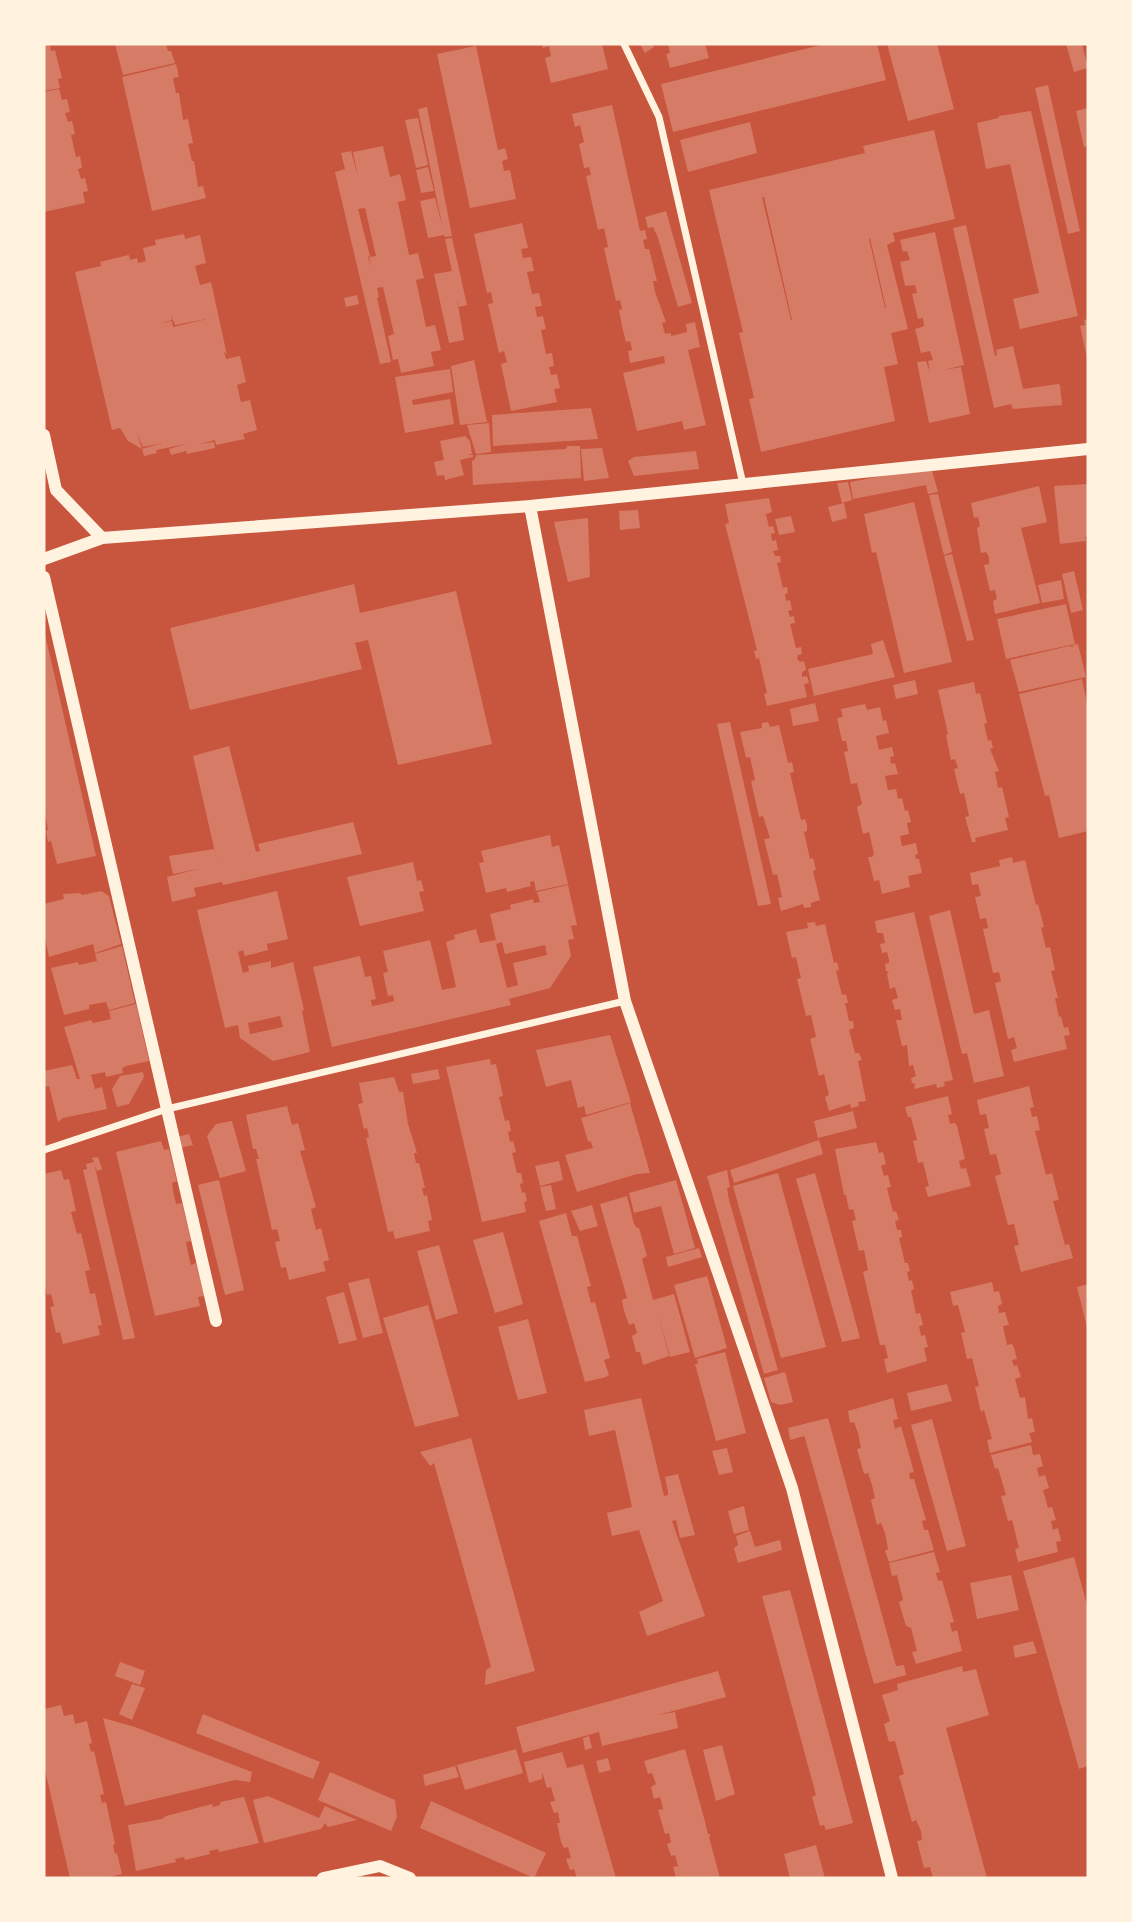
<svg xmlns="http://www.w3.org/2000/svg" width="1132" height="1922" font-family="'Source Sans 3',sans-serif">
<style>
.building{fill:#d67c66;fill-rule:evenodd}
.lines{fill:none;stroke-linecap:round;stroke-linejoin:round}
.minor{stroke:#fff3e0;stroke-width:7}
.tertiary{stroke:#fff3e0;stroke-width:12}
</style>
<rect width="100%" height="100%" fill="#c8553d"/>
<path class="building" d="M44 44H50L51 51 55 50 62 78 58 79 60 88 44 91Z
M115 44H166L168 51H171L175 63 123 75Z
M542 44H602L608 69 551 83 545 58 551 56 549 46 543 48Z
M640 44H652L654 47 645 53Z
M668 44H705L709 58 670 68 666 54 670 53Z
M825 44H877L886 80 673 132 661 84Z
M887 44H937L954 109 908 121Z
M1066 44H1082L1088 68 1074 72Z
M476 46 498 150 505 148 508 159 502 161 504 171 510 170 516 199 470 208 437 54Z
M176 64 179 77 173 78 176 93H179L183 120 188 119 193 143 188 144 192 161H194L198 187 203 186 206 198 152 211 122 77Z
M1048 85 1080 231 1068 234 1035 88Z
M59 89 62 100 67 99 70 112 65 113 68 122 72 121 75 134 71 135 76 157 80 156 82 168 78 169 81 179 85 178 88 191 83 192 85 203 44 212V92Z
M612 105 640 231 645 230 647 239 643 240 645 249H649L657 281H653L655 292 666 322 662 323 665 334 671 333V336L687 332 686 324 695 322 700 347 688 350 706 425 684 430 682 421 637 431 623 373 665 363 664 356 630 363 628 351 632 350 630 341 626 342 622 326 619 310 622 309 620 300 616 301 604 248 608 247 604 228 598 230 586 176 591 175 589 167 584 168 579 144 584 142 580 125 575 127 572 114Z
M427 107 452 236 445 237 444 235 428 238 420 201 435 198 443 229 418 109Z
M1088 108V146L1084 147 1076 111Z
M1031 111 1078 316 1020 329 1013 299 1039 293 1010 164 986 169 977 123 998 118 999 116Z
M418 118 428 165 416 168 405 120Z
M750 122 757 153 688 172 680 140Z
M934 130 955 219 893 233 895 241 887 245 908 329 891 333 898 364 884 367 895 421 761 452 749 399 754 398 739 333 743 332 709 190 865 153 863 146ZM762 197H764L792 320H791ZM870 238 886 308H885L869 239Z
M383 146 390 177 400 174 406 200 398 202 409 255 418 253 424 278 416 280 426 327 435 325 441 350 431 352 434 366 401 373 398 359 393 360 388 336 394 334 383 287 377 288 379 297 377 298 391 362 380 364 335 172 345 169 341 153 351 151 358 177 353 152ZM365 208 376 256 369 257 371 268 368 257 370 256 358 209Z
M428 167 434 191 421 193 416 170Z
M666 211 692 303 678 307 658 238 653 227 648 228 645 217Z
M522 223 528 248 521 249 523 258 531 257 534 271 527 272 532 294 539 293 542 306 535 307 537 317 543 316 546 329 541 330 546 354 552 353 554 366 549 367 551 375 557 374 560 388 554 389 557 402 511 411 501 364 507 362 504 351 499 353 488 304 493 303 491 292 487 293 474 234Z
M966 225 995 356 997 355 996 350 1013 346 1023 389 1058 384 1060 385 1062 405 1013 409 1011 404 994 408 953 228Z
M935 232 964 365 944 370 961 367 970 414 929 423 917 362 926 361 930 372 928 361 933 360 930 351 921 353 915 329 924 326 923 318 918 319 912 294 917 293 915 285 905 286 900 262 910 260 907 251 903 252 900 240Z
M184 234 185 239 200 235 206 263 195 266 200 285 211 282 227 355 224 351 226 359 240 356 246 382 237 385 241 402 250 400 257 430 243 434 245 439 216 445 215 440 200 444 214 442 215 448 187 454 186 451 171 455 169 449 186 444 156 450 157 453 144 456 142 449 162 443 143 447 137 433 142 449 128 441 120 428 112 430 75 272 101 266 100 262 129 255 130 260 137 258 138 263 146 261 143 248 156 245 155 240ZM171 315 175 325 211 318 173 327 172 321 159 324 172 320Z
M452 238 467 305 459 307 457 299 464 340 449 343 434 274 452 271 445 239Z
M357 295 359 304 346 307 344 298Z
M1088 319V358H1087L1080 326 1085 325 1084 320Z
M474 360 487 422 460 425 451 366Z
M450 369 453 392 412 400 413 405 450 399 454 424 405 433 395 377Z
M591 408 598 439 493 446 492 415Z
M489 423 491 452 476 454 467 425Z
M465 436 470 441 472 454 468 455H473V457L460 460 464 475 445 480 444 475 437 476 434 462 444 460 440 441Z
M567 446H580L581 478 473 485 472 461 475 459 476 455 566 449Z
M602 448 609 478 584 481 581 449Z
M696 451 699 469 634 476 628 461 634 457Z
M931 467 938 492 928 494 926 485 853 499 850 482Z
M848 482 852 500 842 503 837 483Z
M1088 484V536L1085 537 1086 541 1060 544 1054 486Z
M1039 486 1047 522 1021 528 1040 603 995 614 993 601 997 599 995 590 990 591 984 565 989 564V557L986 552 981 553 977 528 980 526 978 517 974 518 971 503Z
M938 494 952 552 944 555 929 495Z
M769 498 772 512 766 514 769 527 773 526 775 533 771 534 772 541 776 540 778 550 773 551 775 556H780L781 562 777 563 783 588 787 587 788 593 785 594 786 601 790 600 792 610 788 611 790 617 794 616 795 623 790 624 796 648 801 647 802 654 798 655 797 659 800 662 804 661 806 670 802 672V677L807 676 809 683 804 684 807 697 767 706 764 694 767 693 759 658 756 659 754 651 757 650 725 524 729 523 725 504Z
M914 502 952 662 904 673 876 552 872 553 864 514Z
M844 503 847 518 832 522 828 507Z
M638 510 640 528 620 530 619 511Z
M791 516 795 532 779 535 775 519Z
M588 518 590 577 568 582 554 522Z
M952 554 974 640 967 641 944 556Z
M1074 571 1083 610 1071 613 1062 574Z
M1061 580 1064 599 1042 603 1038 585Z
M354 584 360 613 456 591 492 744 398 765 368 640 355 643 362 669 190 710 170 628Z
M1066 604 1075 644 1006 659 997 619Z
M44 630 96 856 57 864 51 841 48 842 46 831 48 830 44 807Z
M883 640 895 677 814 696 808 669 873 654 871 644Z
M1078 644 1086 677 1019 692 1010 660 1069 646 1074 647 1072 645Z
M1082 679 1088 708V831L1059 838 1049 795 1045 796 1019 694Z
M915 680 918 694 896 699 893 685Z
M974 682 976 694 980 693 987 723 984 724 988 741 991 740 993 748 990 749 999 771 995 772 998 788 1002 787 1009 817 1005 818 1008 830 975 838 976 842H972L965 817 969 816 964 793 960 794 954 769 958 768 955 759 951 760 946 735 948 734 938 690Z
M815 703 819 721 793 726 790 709Z
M865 704 867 710 880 707 883 721 886 720 889 733 876 736 879 750 892 747 894 756 890 757 891 764 895 763 898 774 885 776 888 790 896 789 898 799 902 798 905 811 908 810 911 822 907 823 909 834 900 836 902 846 916 843 918 854 915 855 916 859H919L922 873 908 876 910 887 882 894 879 880 874 881 868 857H872L874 854 869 832 863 834 857 807 862 804 857 783 851 784 844 752 848 751 846 741H842L837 718 843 717 841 709Z
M730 722 771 904 758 906 717 724Z
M768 722 770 727 779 725 788 763 792 762 794 772 790 773 801 820 805 819 807 825V831L804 832 810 859 813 858 816 870 813 871 820 900 811 903V907L804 908 803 904 781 911 778 898 782 897 779 883 777 874 773 875 764 839 770 838 763 816 759 817 751 781 755 780 750 757 746 758 740 732 762 728V723Z
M229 746 256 852 260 851 258 844 353 822 362 854 223 885 222 882 194 888 196 896 172 902 167 877 198 869 173 874 169 856 214 849 217 861 193 756Z
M550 835 552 847 559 845 568 884 536 891 534 881 530 882 531 886 507 892 506 888 486 893 479 863 484 862 481 851Z
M1012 857 1013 863 1025 860 1036 905 1038 904 1044 927 1041 928 1046 948 1050 947 1055 970 1051 971 1058 998H1055L1059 1017 1061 1016 1064 1028 1068 1027 1070 1035 1064 1036 1067 1049 1014 1062 1011 1050 1017 1048 1014 1037 1008 1039 995 983 1001 981 999 972 993 973 983 929 988 928 986 918 980 919 975 897 981 896 978 884 972 885 970 873 1000 866 999 860Z
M413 862 417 881 421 880 424 891 419 892 424 911 360 926 347 877Z
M568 885 577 925 571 926 574 939 568 940 571 956 550 988 509 999 511 1005 332 1047 313 967 360 956 365 977 371 976 376 999 371 1000 372 1006 383 1004 394 1001 393 995 388 996 383 973 388 972 383 951 430 940 442 990 456 987 446 942 455 939 454 935 476 929 480 943 496 940 490 914 511 909 510 905 533 899 534 903 540 902 537 892ZM502 942 505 954 545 945 547 955 513 963 518 985 507 988 496 944Z
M101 891 109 896 121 944 95 953 93 944 49 957 44 935V904L64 899 63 894 80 893 82 895Z
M277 891 288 939 267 944 268 950 245 956 243 950 238 952 243 973 249 971 248 966 271 961V968L293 962 304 1010 302 1011 310 1052 273 1061 240 1038 238 1025 225 1028 197 910ZM280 1016 283 1027 250 1034 248 1023Z
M950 910 974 1014 989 1010 1004 1076 974 1083 967 1053 962 1054 929 916Z
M914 912 953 1080 944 1082 945 1086 937 1088 936 1084 914 1089 915 1084 912 1083 911 1078 916 1076 913 1065 909 1066 907 1045 902 1046 896 1020H902L900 1009 895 1010 892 1000 898 998 895 987 890 989 887 974 889 972 886 971 885 964 889 963V960L887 952 882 953 880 944 885 943 883 933H877L875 921Z
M815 922 816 926 825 924 834 963 837 962 839 970 836 971 842 995 846 994 848 1003H845L849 1021H853L854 1028 849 1030 855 1053H859L862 1060 858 1061 866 1101 858 1102 859 1106 851 1108 850 1104 829 1111 825 1097 829 1095 824 1074 819 1076 810 1039 816 1037 811 1015 806 1016 797 979 801 978 796 957 792 958 786 932 808 928 807 923Z
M122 946 135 1003 109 1010 106 1002 89 1005V1009L64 1015 51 968 78 962 79 965 97 961 95 954Z
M136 1004 149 1061 126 1066 122 1068 123 1073 106 1077 105 1072 91 1075 95 1089 102 1087 107 1109 63 1118 58 1122 49 1086 44 1087V1071L72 1065 77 1079H80L64 1027 91 1020 93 1023 111 1019 109 1011Z
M610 1035 631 1102 586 1115 584 1106 578 1108 571 1080 546 1087 536 1050Z
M490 1059 491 1065 496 1064 503 1096 499 1097 505 1121 509 1120 511 1131 508 1132 510 1142 513 1141 516 1152 512 1153 517 1173H521L523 1183 520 1184 522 1193 525 1192 527 1201 524 1202 526 1212 482 1222 446 1067Z
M438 1069 440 1079 413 1084 411 1074Z
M143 1072 144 1077 129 1104 117 1107 112 1089 120 1076Z
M394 1077 399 1092H403L408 1124 417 1153H414L416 1163H419L425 1188H422L424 1196 427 1195 432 1220 428 1221 430 1231 395 1239 393 1231 388 1232 366 1138 369 1137 367 1128 364 1129 358 1104 363 1103 359 1083Z
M1029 1086 1034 1107 1030 1108 1032 1117 1037 1116 1040 1130 1035 1131 1046 1175 1052 1173 1059 1200 1053 1201 1065 1245 1069 1244 1073 1258 1021 1272 1014 1246 1019 1245 1014 1224 1008 1225 995 1176 1001 1174 996 1154 990 1155 984 1129 989 1128 986 1114 980 1115 977 1100Z
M948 1096 952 1114 948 1115 950 1124 955 1123 957 1126 965 1159 959 1161 961 1169 966 1168 971 1186 928 1197 925 1187 929 1186 923 1162 918 1163 913 1141 917 1140 911 1117H908L905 1107Z
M630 1103 650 1173 637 1174 577 1192 565 1155 593 1148 591 1142 588 1141 581 1118Z
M287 1106 292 1125 298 1123 305 1150 300 1151 316 1207 311 1209 316 1230 321 1228 329 1260 323 1262 326 1271 289 1280 286 1267 281 1268 275 1242 280 1241 277 1229 272 1230 256 1159H259L256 1149H253L246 1115Z
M853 1111 857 1128 818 1138 814 1121Z
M232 1121 246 1171 220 1178 207 1136 216 1124Z
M189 1134 193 1145 180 1148 177 1137Z
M819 1140 823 1154 734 1183 730 1170Z
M161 1141 164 1150 169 1149 177 1181 172 1183 173 1191 176 1204 182 1203 191 1241 186 1242 188 1253 191 1265 196 1263 204 1296 198 1297 200 1306 155 1316 116 1152Z
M876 1142 879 1153 883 1152 886 1164 881 1166 884 1176 888 1175 891 1187 887 1188 893 1212 896 1211 899 1220 895 1221 897 1230H901L902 1237 899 1238 905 1263H908L910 1271 907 1272 909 1281 912 1280 914 1289 911 1290 916 1314 920 1313 923 1325 919 1326 921 1336 925 1335 928 1347 924 1348 927 1361 887 1373 884 1359 888 1358 885 1345H880L863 1272 868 1270 864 1250 859 1251 852 1221 856 1220 853 1209 849 1210 846 1195H844L835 1149Z
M98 1157 102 1169 97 1171 94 1163 135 1338 123 1340 83 1170 87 1169 86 1164 94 1162 92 1158Z
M559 1161 563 1180 540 1186 535 1166Z
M61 1170 64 1180 69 1179 76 1211 71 1212 77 1234 81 1233 90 1270 85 1271 90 1294 95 1293 102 1325 98 1326 100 1335 63 1344 60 1332 56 1333 50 1307 54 1306 51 1294 47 1295 44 1280V1174Z
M727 1170 730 1187 727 1188 729 1200 778 1370 764 1374 707 1176Z
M778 1173 826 1347 781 1358 733 1186Z
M815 1173 860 1338 842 1342 796 1179Z
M219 1180 244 1290 225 1295 198 1185Z
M676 1180 695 1248 674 1254 661 1206 634 1213 629 1193Z
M551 1185 556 1209 546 1211 540 1187Z
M627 1196 634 1224 637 1228H639L647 1256 642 1259 653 1300 674 1294 690 1352 670 1357 658 1313 669 1356 643 1365 640 1352H636L632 1336 637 1333 634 1323 629 1325 624 1311 622 1300 627 1298 600 1204Z
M592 1205 598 1226 580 1231 571 1211Z
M566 1213 572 1236H577L591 1286 587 1287 591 1303 595 1302 610 1358 604 1360 609 1375 606 1377 585 1382 539 1221Z
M503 1232 523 1304 495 1313 473 1240Z
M439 1245 458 1313 436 1320 417 1251Z
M699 1248 702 1257 668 1267 666 1257Z
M707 1276 727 1348 695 1358 674 1285Z
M369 1278 383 1333 363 1338 348 1283Z
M992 1282 994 1292 999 1291 1002 1304 998 1306 999 1313 1005 1312 1009 1325 1003 1326 1007 1345 1012 1344 1014 1348 1017 1359 1012 1360 1014 1366 1017 1365 1021 1377 1015 1379 1020 1398 1025 1397 1028 1419 1032 1418 1035 1432 1029 1433 1032 1442 990 1453 987 1440 992 1439 984 1410 981 1412 975 1387 979 1386 972 1358 967 1359 961 1333 965 1332 958 1305 953 1306 950 1292Z
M1088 1284V1327H1087L1077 1287Z
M344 1292 357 1340 339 1344 326 1297Z
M428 1305 459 1416 415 1427 383 1318Z
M528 1319 547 1393 518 1400 498 1327Z
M725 1352 746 1433 716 1441 695 1364H698L697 1359Z
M785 1372 793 1402 780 1405 771 1402 764 1378Z
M947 1384 952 1401 911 1411 907 1393Z
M641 1398 664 1496 668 1495V1492L665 1477 678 1474 695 1535 680 1538 676 1520 672 1521 705 1616 647 1636 639 1612 663 1601 639 1530 612 1536 607 1513 632 1507 615 1430 589 1436 584 1410Z
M893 1398 898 1419 893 1420 895 1429 901 1426 914 1472 909 1473 910 1479H914L926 1520 922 1521 924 1530H928L934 1550 889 1562 885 1551 888 1549 885 1533 881 1523 877 1525 871 1500 875 1498 872 1485 868 1473 864 1474 857 1449 861 1448 858 1433 854 1422 850 1423 848 1411Z
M828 1418 896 1666 904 1665 906 1675 874 1684 805 1438 804 1436 790 1440 788 1428Z
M932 1419 966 1546 947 1551 911 1425Z
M471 1438 535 1671 485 1685 486 1670 491 1667 489 1659 434 1463 430 1466 420 1452Z
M1031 1445 1033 1455 1040 1454 1043 1466 1037 1468 1039 1477 1045 1475 1049 1488 1043 1490 1048 1508 1052 1507 1056 1520 1051 1521 1053 1530 1058 1528 1061 1541 1056 1542 1058 1552 1018 1562 1015 1549 1019 1548 1012 1520 1008 1521 1001 1496 1006 1495 998 1468 995 1469 991 1455Z
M727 1448 733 1472 719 1475 712 1451Z
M744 1506 749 1530 734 1534 728 1511Z
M750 1531 755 1547 780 1540 782 1550 738 1563 734 1548 738 1545 736 1536Z
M934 1552 940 1572 936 1573 938 1581 942 1580 954 1622 950 1623 952 1632 957 1630 962 1651 916 1664 912 1652 917 1651 911 1628 906 1626 900 1606 899 1602 903 1600 897 1575 892 1576 889 1563Z
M1074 1557 1088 1609V1766L1079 1769 1023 1571Z
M1011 1575 1019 1610 977 1619 970 1583Z
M790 1590 853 1823 826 1830 824 1825 820 1826 812 1797 816 1795 762 1596Z
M1033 1641 1037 1653 1015 1658 1013 1646Z
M120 1662 145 1671 140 1685 115 1676Z
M962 1666 963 1672 976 1669 989 1715 946 1728 987 1878H933L930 1867 924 1868 917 1841 922 1840 921 1831 916 1820 912 1822 899 1776 904 1774 895 1741 889 1742 884 1724 890 1721 882 1695 898 1690 897 1684Z
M718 1671 726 1697 658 1715 675 1712 678 1728 602 1746 599 1732 523 1753 516 1727Z
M132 1684 145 1688 132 1720 119 1714Z
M61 1705 64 1716 73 1714 75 1724 87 1721 92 1743 89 1744 91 1752 94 1751 104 1794 100 1795 102 1803 106 1802 115 1844 113 1845 115 1854 117 1853 122 1874 105 1878H70L44 1766V1709Z
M203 1714 320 1762 313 1779 196 1733Z
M103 1718 135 1727 252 1772 250 1782 235 1780 125 1806Z
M589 1736 592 1748 585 1750 583 1738Z
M722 1745 735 1794 716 1801 703 1750Z
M516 1749 523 1773 465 1790 457 1765Z
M685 1749 704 1818 708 1834 711 1835 709 1837 720 1878H676L673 1867 678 1866 675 1855 671 1856 667 1844 671 1842 669 1833 665 1834 658 1810 663 1809 660 1797 654 1799 651 1787 656 1784 652 1773 648 1774 644 1761Z
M562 1752 567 1768 583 1764 616 1878H577L574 1869 570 1870 566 1859 571 1858 568 1847 564 1848 561 1842 557 1823H560L558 1812 554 1813 550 1802 555 1801 551 1787 547 1788 542 1772V1779L529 1783 524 1762Z
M608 1758 611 1770 599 1773 596 1761Z
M455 1766 459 1777 425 1786 423 1775Z
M330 1772 395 1800 397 1817 391 1831 318 1800Z
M268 1796 319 1818 325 1806 357 1820 328 1827 325 1823 321 1829 264 1843 253 1800Z
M244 1797 259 1843 219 1852 218 1849 209 1851 210 1854 185 1860 184 1857 175 1859 176 1862 136 1871 128 1825 162 1819 166 1816 212 1804 213 1807 220 1805V1802Z
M431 1801 546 1853 534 1878 420 1828Z
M816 1845 825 1878H790L784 1854Z"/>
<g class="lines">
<path class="minor" d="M624 44 659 117 743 484
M44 1150 167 1109 625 1001"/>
<path class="tertiary" d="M44 435 56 490 102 538
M530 506 625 1001 792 1488 892 1878
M44 559 102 538 530 506 1088 449
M44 577 216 1321
M323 1878 380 1866 410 1878"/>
</g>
<rect width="1132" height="1922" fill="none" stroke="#fff3e0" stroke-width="91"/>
</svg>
